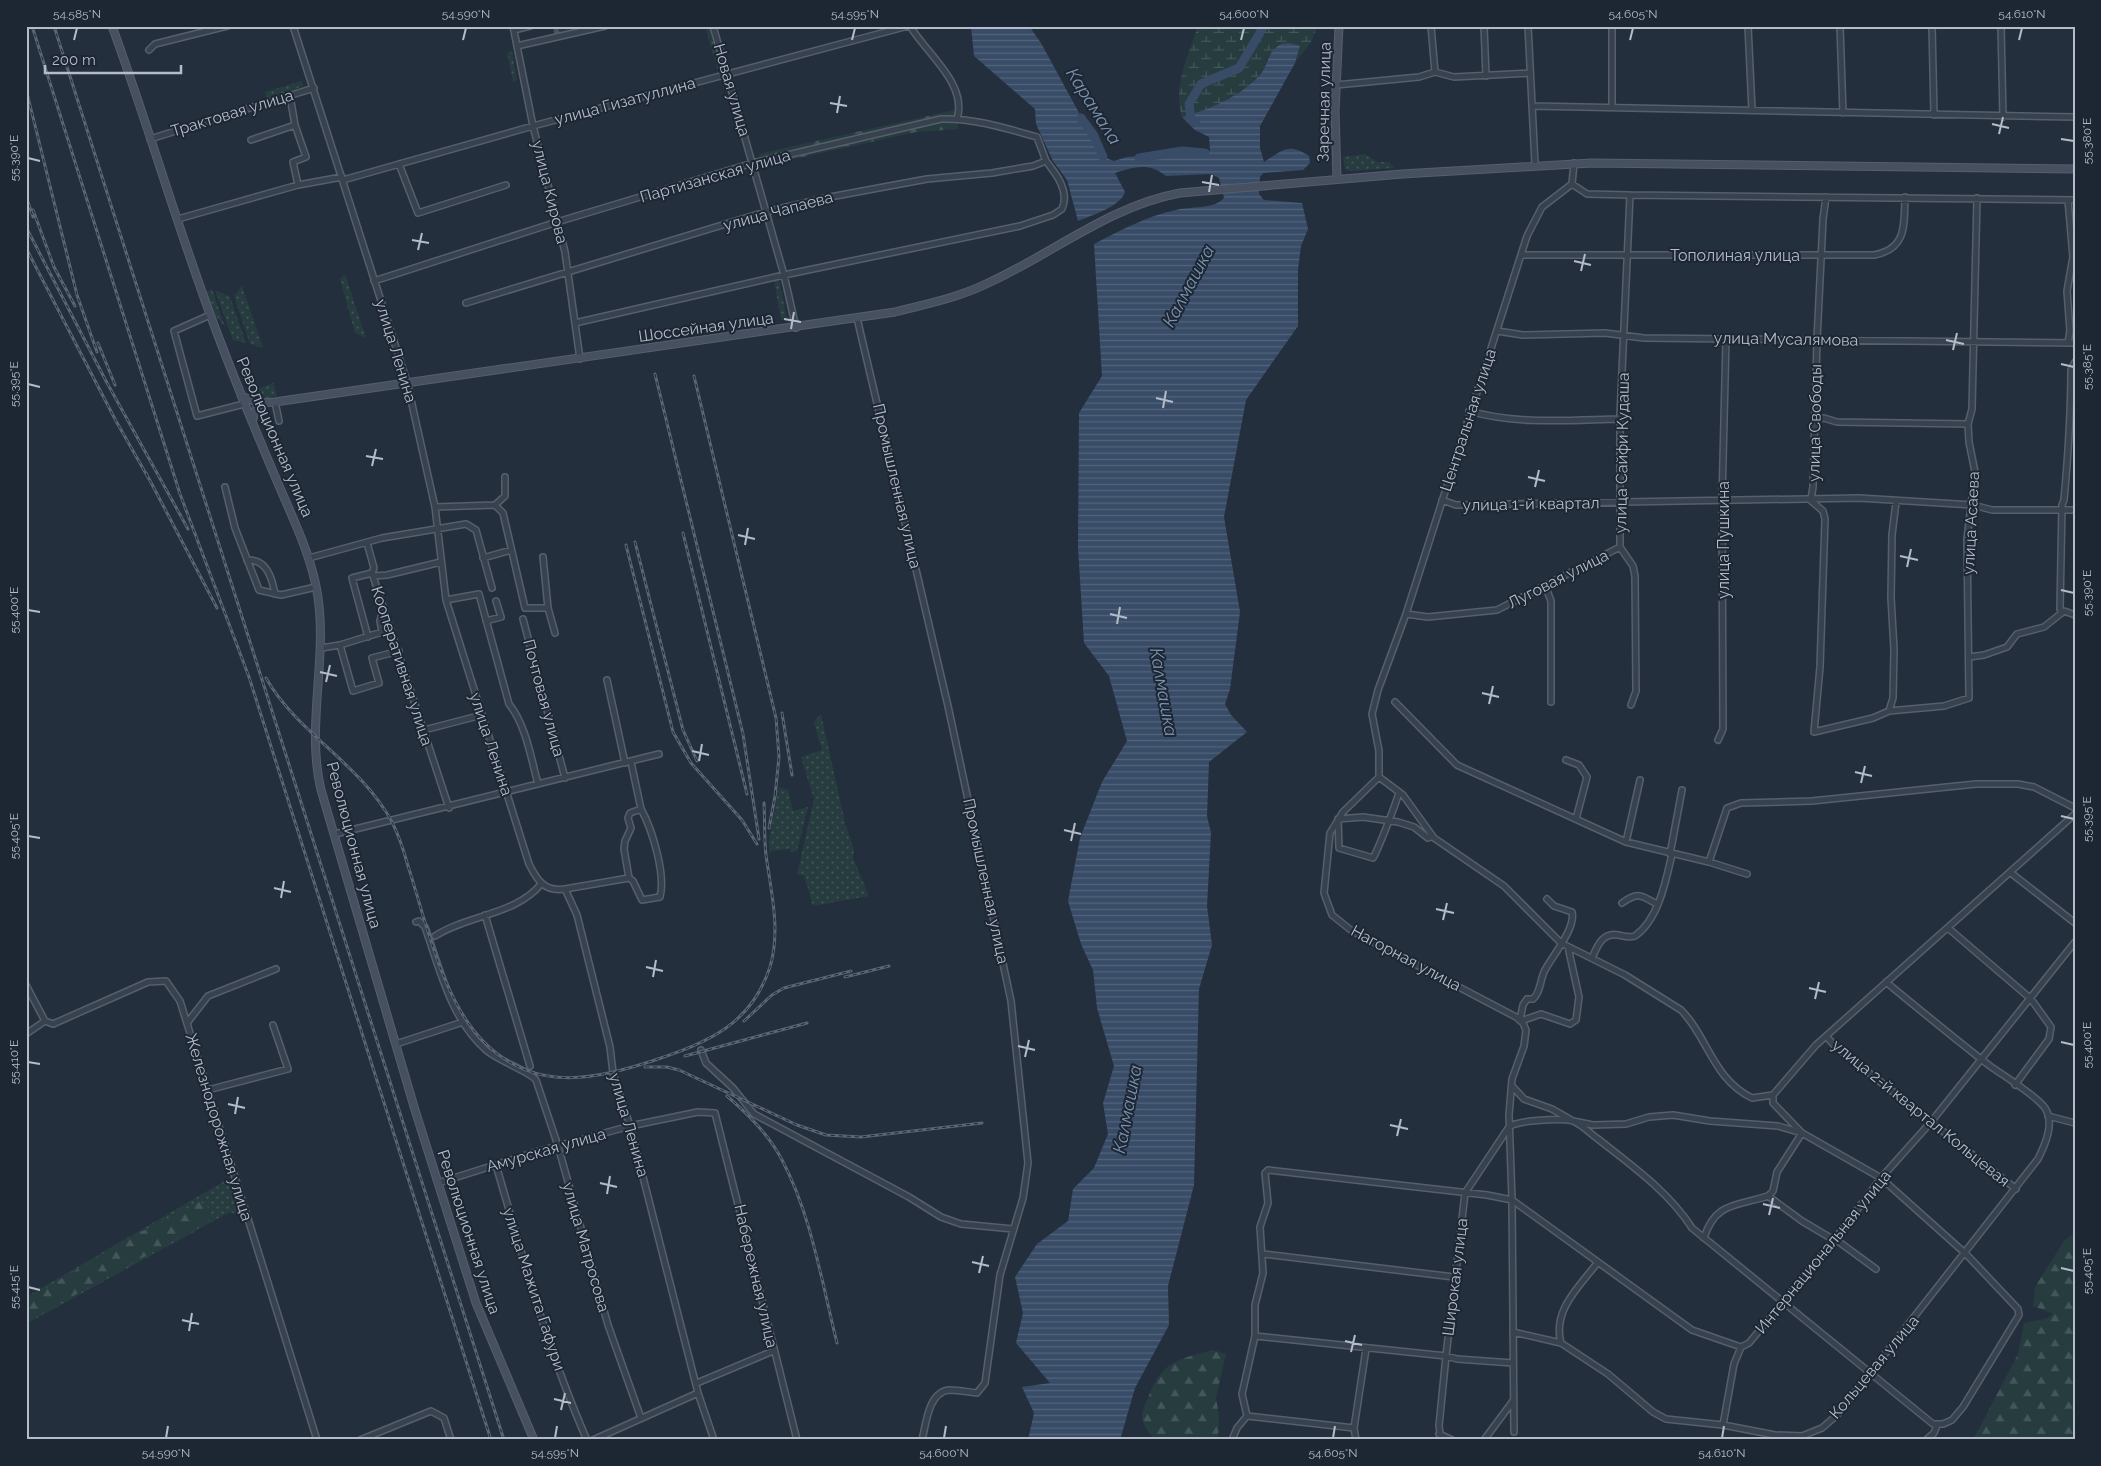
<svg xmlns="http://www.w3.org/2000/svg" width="2101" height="1466" font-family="Raleway,sans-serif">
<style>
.grass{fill:url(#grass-dots)}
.forest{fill:url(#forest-firs)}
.wetland{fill:url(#wetland-marsh)}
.water{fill:url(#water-rules)}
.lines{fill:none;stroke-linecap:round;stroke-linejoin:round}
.river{stroke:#394c67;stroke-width:9}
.street-casing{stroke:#565f6c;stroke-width:8}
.secondary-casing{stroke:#565f6c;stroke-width:9}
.street{stroke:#38414e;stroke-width:5}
.secondary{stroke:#465061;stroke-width:7}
.rail-casing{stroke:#5a6575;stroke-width:3}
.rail{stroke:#1d2633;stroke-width:1;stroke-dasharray:4;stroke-linecap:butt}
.ticks{fill:none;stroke:#b4bcc9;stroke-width:2}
.labels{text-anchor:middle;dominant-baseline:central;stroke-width:4;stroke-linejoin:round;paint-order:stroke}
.street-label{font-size:16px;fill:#b4bcc9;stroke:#1d2633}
.water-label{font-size:18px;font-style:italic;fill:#7c92b1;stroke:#1d2633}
.neatline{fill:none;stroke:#b4bcc9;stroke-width:2}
.ticks-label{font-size:12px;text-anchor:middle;fill:#b4bcc9}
</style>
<defs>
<pattern id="grass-dots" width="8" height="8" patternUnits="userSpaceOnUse" patternTransform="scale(1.25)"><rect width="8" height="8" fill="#263c3f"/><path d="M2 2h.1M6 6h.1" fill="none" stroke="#435659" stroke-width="1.8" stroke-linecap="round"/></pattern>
<pattern id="forest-firs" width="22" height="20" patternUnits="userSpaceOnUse" patternTransform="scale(1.25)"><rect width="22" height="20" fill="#263c3f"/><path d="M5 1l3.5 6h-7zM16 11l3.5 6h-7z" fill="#435659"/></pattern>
<pattern id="wetland-marsh" width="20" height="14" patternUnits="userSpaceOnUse" patternTransform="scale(1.25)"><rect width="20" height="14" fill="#263c3f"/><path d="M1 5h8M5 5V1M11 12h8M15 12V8" fill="none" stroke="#435659"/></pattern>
<pattern id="water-rules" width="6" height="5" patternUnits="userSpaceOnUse" patternTransform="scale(1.25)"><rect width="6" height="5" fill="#394c67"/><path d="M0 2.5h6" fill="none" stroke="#53647b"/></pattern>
</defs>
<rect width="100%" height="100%" fill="#242f3e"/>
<path class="grass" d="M705 26H710L722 69 719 74Z
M512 51 517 80 513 82 507 53Z
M301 81 303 86 267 99 265 92Z
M1365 154 1377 162H1389L1394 168 1350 171 1345 169 1343 157Z
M345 274 366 338 355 333 340 279Z
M779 279 787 319 781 320 774 280Z
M242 286 263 348 250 344 234 296Z
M212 289 225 327 214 314 206 292Z
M215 290 230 297 246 343 233 340Z
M273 383 277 396 258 400 255 390Z
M821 714 845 823 854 850 853 858 869 896 813 906 804 875H797L814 799 801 757 822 750 814 722Z
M779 787 788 790 793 811 808 807 797 851 790 852V849L772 851 769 854V840Z
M228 1179 239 1199 241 1217 230 1212 26 1324V1297Z"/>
<path class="forest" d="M552 26H602L555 36Z
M954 110 959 129 916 132 762 166 759 154Z
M200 1201 211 1210 209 1221 26 1322V1300L139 1232 152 1228Z
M2075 1232V1440H1973L2018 1354 2024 1323 2045 1319 2054 1314 2033 1306 2035 1287 2064 1241Z
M1212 1350 1226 1354 1216 1398 1219 1416 1218 1440H1154C1150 1432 1143 1427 1142 1416 1142 1411 1146 1403 1148 1398 1161 1361 1177 1360 1212 1350Z"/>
<path class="wetland" d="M1198 26H1318L1311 42 1295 63 1300 46 1268 56C1266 62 1264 70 1260 74 1240 97 1211 109 1182 117 1172 89 1189 53 1198 26Z"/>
<path class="water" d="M971 26H1029L1041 43 1103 157 1114 161 1127 157 1210 151 1209 137 1195 130 1182 117C1211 109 1239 97 1260 75 1268 66 1266 55 1278 46 1285 41 1293 44 1300 46L1295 63 1260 126V148L1264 162C1282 151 1288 142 1309 156L1310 163 1303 170 1263 173 1260 177 1259 194 1264 200 1302 203 1308 229 1301 246 1298 270V326L1246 400 1224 517 1240 612 1230 689 1225 704 1231 715 1247 732 1209 762 1207 816 1211 833 1207 906 1212 945 1199 989 1194 1185 1168 1286 1169 1325 1135 1388 1120 1440H1028L1034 1413 1022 1387 1050 1383 1016 1343 1023 1313 1015 1277 1037 1244 1068 1221 1073 1189 1094 1168 1108 1134 1103 1103 1114 1066 1097 1008 1093 970 1081 944 1068 901 1080 838 1102 782 1127 741 1109 676 1084 643 1078 548 1079 413 1102 376 1094 244C1120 231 1146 216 1176 210 1191 206 1213 210 1224 198L1219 178 1211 174 1166 176C1149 162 1134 167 1115 173L1125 192C1120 207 1092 215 1078 221L1067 180 1053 161 1036 124 1035 109 974 56Z"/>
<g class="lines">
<path class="river" d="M1081 118 1094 136 1103 157
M1196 122 1191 119 1189 104 1201 84 1239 68 1264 26
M1139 158 1182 151 1205 153"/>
<g class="street-casing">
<path id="street" d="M293 26 407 382 435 507 446 600 529 864C537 880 544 892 565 889L577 915 610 1047 613 1073 630 1126 698 1393 714 1440
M513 26 533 126 565 252 580 359
M713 26 784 275 796 328
M910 26C926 53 968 84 957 119
M1431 26 1435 72
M1484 26 1486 76
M1528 26 1535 164
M1612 26V107
M1748 26 1752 110
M1840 26 1843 113
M1932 26 1934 115
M2001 26 2003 117
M514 30 530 26
M517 46 605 26
M149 50 155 44 227 26
M1435 72 1454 77 1530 73
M1336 85 1419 77 1435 72
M290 96 295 125 306 157 293 162 298 185
M1532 106 2075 117
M150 139 314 88
M251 140 295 125
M399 164 418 213 506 185
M343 180 533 126 908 26
M1572 184 1587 194 1630 195 1620 416V547L1633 566 1635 576 1636 691 1631 705
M1630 195 2075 200
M178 219 298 185 342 177
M1521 255H1874C1907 249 1904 225 1905 197
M374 281 557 222 753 163 941 119C974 118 1005 128 1037 137L1046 161
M466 303 765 212 830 197 927 179 992 173 1033 166 1046 161C1056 174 1070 191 1062 209L1053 215 1020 226 784 275 575 323
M210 315 174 331 197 416 244 404
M857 318 948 706 1011 1001 1028 1163 1023 1198 1000 1275 985 1383 977 1393C968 1392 958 1390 949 1390 928 1392 926 1425 922 1440
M1497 331 1523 335 1605 333 1644 338 2075 343
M2068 343 2070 331 2067 291 2073 257 2068 200
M275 402 279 421
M1469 411C1518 425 1570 420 1620 419
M1815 419 1824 418 1837 422 1968 424
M225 487 235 528 259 590 281 595 316 587
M1809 499 1823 511 1825 519 1820 667 1814 732 1873 718 1889 711 1944 706 1969 698 1967 539 1975 472 1969 442 1968 424 1972 409 1977 198
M1811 499 1813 487 1817 340 1823 219 1826 197
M1442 500 1456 505 1859 498 1973 505 1992 510H2075
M495 505 505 496V477
M435 507 495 505 503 513 525 608H548L555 633
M367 543 374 568 372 573
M543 557 548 608
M309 558 382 538 466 524 476 530 492 588
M483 558 511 550
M247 560C267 559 272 578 275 594
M373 576 387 575 441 562
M1545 585 1551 601V702
M446 600 479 594 509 704C526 725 531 758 538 784
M2062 613 2060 609 2062 505 2064 500C2068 456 2071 414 2071 370L2075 362
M1406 614 1428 617 1497 610 1620 547
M523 619 565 778
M486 621 501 617 496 601
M368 637 352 578 372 573 449 808
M340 645 353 691 379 683 372 658 399 651
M321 648 340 645 382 632 380 621 383 609
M1969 657 1984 655 2007 647 2017 634 2044 627 2064 611 2075 615
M607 680 625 763
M1395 702 1457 765 1626 842 1709 862 1747 874
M1889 711 1893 698 1894 649 1891 598 1892 535 1896 502
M424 730 482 715
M1718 740 1723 729 1722 501 1726 339
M1566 760 1579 765 1587 777 1576 819
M1379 777 1343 812 1330 833 1324 893 1332 915 1352 931 1516 1017 1523 1023 1526 1030 1524 1046 1512 1079 1509 1115 1512 1200 1514 1432
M1379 777V751L1372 714 1378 690 1406 614 1527 236 1542 207 1572 184 1574 163
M1379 777 1403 795 1434 838 1504 886 1561 943 1625 975 1681 1010C1708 1037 1712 1078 1752 1098L1773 1095
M1399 792C1397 801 1378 850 1373 858L1339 848 1338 819 1363 817 1398 822 1414 827 1428 838 1432 836
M335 834 659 754
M1626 842 1640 780
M1670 854 1682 790
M1709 862 1727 808 1741 803 1812 801 1976 784H2018L2034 787 2075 808
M2011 873 2075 923
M629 878 633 881 642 900 660 897C666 874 652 829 641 809
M565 889 629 878 624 849 625 841 631 828 628 818 630 813 641 809 631 762
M1622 903C1639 891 1641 896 1657 904
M485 915 530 1066
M416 922 419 921 425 927C440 970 451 1019 486 1050 497 1060 532 1073 536 1080L558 1146 608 1325 641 1418
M1948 928 2031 999 2051 1027 2049 1039 2015 1085
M435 936C467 915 516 915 541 884
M1592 958C1597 947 1602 932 1618 935 1624 936 1628 938 1635 936 1659 919 1666 880 1672 854
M26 985 45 1021 53 1024 148 982 166 981 180 1001 317 1440
M1520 1020 1523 1005 1527 999H1533C1541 992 1540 979 1545 970 1553 955 1576 928 1572 912L1554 906 1547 899
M1521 1021 1541 1014 1570 1024 1576 1020 1579 997 1568 947
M187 1023 208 996 276 969
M26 1034 45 1021
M1826 1036 1835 1046 2016 1189
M396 1044 463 1022
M701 1050 706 1063 733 1088 754 1114 909 1197 941 1217 961 1224 1013 1229
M1512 1086 1524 1099 1552 1109 1573 1121 1593 1125 1626 1124 1649 1117 1673 1115 1710 1121 1778 1126 1802 1133 1777 1172 1773 1191 1768 1196C1737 1206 1715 1202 1704 1238
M208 1090 288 1069 273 1025
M2048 1116 2075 1123
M496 1165C523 1257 548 1352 587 1440
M438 1183 539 1151 630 1126 698 1112 715 1113 797 1440
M1768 1196 1802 1221 1834 1240
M1835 1239 1876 1269
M1263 1254 1454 1277
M1513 1332 1561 1343 1608 1374 1653 1412 1666 1419 1723 1425 1775 1435 1802 1436 1822 1428 1837 1415 2038 1159C2045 1145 2055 1123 2045 1108 2037 1096 2004 1076 1990 1066 1955 1039 1920 1010 1886 982
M1255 1336 1446 1356 1457 1359 1513 1363
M1561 1343C1552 1310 1580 1286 1598 1262
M697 1383 773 1351
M1247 1416 1242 1394 1255 1336V1305L1263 1273 1260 1227 1268 1203 1265 1173 1268 1170 1487 1195 1512 1200 1692 1330 1741 1347 1749 1343 1835 1239 1881 1178 1931 1122 2075 942
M1247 1416 1354 1428
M1723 1425 1734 1364 1741 1347
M1439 1434 1452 1440
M360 1440 431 1411 444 1418 451 1440
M593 1440 698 1393
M1232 1440 1237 1428 1247 1416
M1356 1440 1354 1428 1366 1349
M1441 1440 1439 1426 1446 1356 1465 1193 1509 1127C1518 1120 1562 1118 1573 1121 1581 1124 1591 1134 1598 1139 1631 1165 1669 1192 1692 1228L1933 1424H1943L1952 1420 1963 1407 2019 1315 2018 1309 1966 1254 1881 1178 1802 1133 1773 1103V1095L1816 1045 2075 814
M1484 1440 1513 1401
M1926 1440 1934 1433 1937 1425"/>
</g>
<g class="secondary-casing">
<path id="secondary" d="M112 26C151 132 181 241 222 346 241 396 262 446 283 495 296 525 309 553 316 586 330 653 305 723 321 790L415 1110 476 1303 534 1440
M1337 179 1335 111 1339 26
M241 396 259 403 275 402 895 312C926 304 957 298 986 284 1051 255 1109 206 1180 193L1402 174 1592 163 2075 169
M252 422 256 409 262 403"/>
</g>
<use href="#street" class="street"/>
<use href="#secondary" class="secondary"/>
<g class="rail-casing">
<path id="rail" d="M32 26 180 494 249 677 491 1440
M54 26 504 1440
M26 89 77 295 97 352
M26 196 33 217
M33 210 54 267 75 306
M26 227 106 381 188 529
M26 248 116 421 149 479
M98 343 115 385
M655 374 743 734 759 839
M694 376 776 718 779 757 775 796
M146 473 217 608
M683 533 747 794
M635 542 683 730 697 761
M626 545 673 732 691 763 742 820 757 844
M266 678C297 733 360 763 392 822 399 836 404 851 408 866 426 921 442 1000 484 1042 535 1093 594 1080 655 1060 708 1042 751 1025 770 967 781 930 771 892 766 855 764 838 765 821 764 803
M782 713 792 775
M769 828 776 791
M845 977 889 966
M744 1021 772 995 784 988 851 971
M685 1056 807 1023
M645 1067H667L679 1070 797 1125 826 1135 861 1137 982 1123
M727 1096C748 1114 770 1136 782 1160 811 1214 822 1283 837 1343"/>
</g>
<use href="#rail" class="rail"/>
</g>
<path class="ticks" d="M74 40 77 28M463 40 466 28M852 40 855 28M1241 40 1244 28M1630 40 1633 28M2019 40 2022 28M830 103 847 106M837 113 840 96M1992 124 2009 128M1999 134 2003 117M2061 139 2074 141M28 158 40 161M1202 182 1219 185M1209 192 1212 175M412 240 429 243M418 250 422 233M1574 261 1591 265M1581 271 1585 254M784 319 801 322M791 329 794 312M1946 340 1964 344M1953 350 1957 333M2061 364 2074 367M28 384 40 387M1156 398 1173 402M1163 408 1166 391M366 456 383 459M372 466 376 449M1528 477 1545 481M1535 487 1539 470M738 535 755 539M745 545 748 528M1900 556 1918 560M1907 567 1911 549M2061 590 2074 593M28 610 40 612M1110 614 1127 618M1117 624 1120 607M320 672 337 676M326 682 330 665M1482 693 1499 697M1489 704 1493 686M692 751 709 755M699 761 702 744M1855 772 1872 776M1861 783 1865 766M2061 816 2074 819M1064 830 1081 834M28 836 40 838M1071 841 1075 823M274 888 291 892M281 898 284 881M1436 909 1454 913M1443 920 1447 903M646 967 663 971M653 977 656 960M1809 988 1826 992M1815 999 1819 982M2061 1042 2074 1045M1018 1046 1035 1050M1025 1057 1029 1040M28 1062 40 1064M228 1104 245 1108M235 1114 238 1097M1390 1125 1408 1129M1397 1136 1401 1119M600 1183 617 1187M607 1194 610 1176M1763 1204 1780 1208M1769 1215 1773 1198M972 1262 989 1266M2061 1268 2074 1271M979 1273 983 1256M28 1287 40 1290M182 1320 199 1324M189 1331 192 1313M1345 1341 1362 1345M1351 1352 1355 1335M554 1399 571 1403M561 1410 565 1393M166 1438 168 1426M555 1438 557 1426M944 1438 946 1426M1333 1438 1335 1426M1722 1438 1724 1426"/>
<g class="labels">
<g class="street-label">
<text transform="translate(732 90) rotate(74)">Новая улица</text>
<text transform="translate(625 101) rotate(-15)">улица Гизатуллина</text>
<text transform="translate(1324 102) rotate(-89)">Заречная улица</text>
<text transform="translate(232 113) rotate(-17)">Трактовая улица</text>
<text transform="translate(715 176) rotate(-16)">Партизанская улица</text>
<text transform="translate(550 192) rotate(76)">улица Кирова</text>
<text transform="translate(778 211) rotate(-15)">улица Чапаева</text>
<text x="1735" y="255">Тополиная улица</text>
<text transform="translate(706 327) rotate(-8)">Шоссейная улица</text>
<text transform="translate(1786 339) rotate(1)">улица Мусалямова</text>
<text transform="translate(396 351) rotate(73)">улица Ленина</text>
<text transform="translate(1468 420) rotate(-72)">Центральная улица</text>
<text transform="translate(1815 423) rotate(-89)">улица Свободы</text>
<text transform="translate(275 437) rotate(67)">Революционная улица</text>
<text transform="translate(1622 453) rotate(-89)">улица Сайфи Кудаша</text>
<text transform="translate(897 486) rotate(77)">Промышленная улица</text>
<text transform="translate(1531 504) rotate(-1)">улица 1-й квартал</text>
<text transform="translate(1971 523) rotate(-87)">улица Асаева</text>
<text transform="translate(1723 540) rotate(-90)">улица Пушкина</text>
<text transform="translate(1558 579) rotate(-27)">Луговая улица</text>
<text transform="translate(402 666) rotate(72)">Кооперативная улица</text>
<text transform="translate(544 698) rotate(75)">Почтовая улица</text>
<text transform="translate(491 744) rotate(72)">улица Ленина</text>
<text transform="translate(354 845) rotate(75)">Революционная улица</text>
<text transform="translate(986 881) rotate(78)">Промышленная улица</text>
<text transform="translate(1406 958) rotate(28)">Нагорная улица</text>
<text transform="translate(1921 1113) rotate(39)">улица 2-й квартал Кольцевая</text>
<text transform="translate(629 1125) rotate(74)">улица Ленина</text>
<text transform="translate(219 1127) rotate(73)">Железнодорожная улица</text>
<text transform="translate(546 1150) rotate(-16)">Амурская улица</text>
<text transform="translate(469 1232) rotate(72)">Революционная улица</text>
<text transform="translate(586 1247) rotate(74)">улица Матросова</text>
<text transform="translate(1823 1252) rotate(-51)">Интернациональная улица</text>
<text transform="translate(756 1276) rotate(77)">Набережная улица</text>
<text transform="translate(1455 1277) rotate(-83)">Широкая улица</text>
<text transform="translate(534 1289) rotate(72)">улица Мажита Гафури</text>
<text transform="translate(1874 1367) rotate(-50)">Кольцевая улица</text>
</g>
<g class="water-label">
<text transform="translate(1094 106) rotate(58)">Карамала</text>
<text transform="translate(1188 286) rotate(-62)">Калмашка</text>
<text transform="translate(1164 692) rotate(80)">Калмашка</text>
<text transform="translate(1127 1109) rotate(-79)">Калмашка</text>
</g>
</g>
<rect width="2101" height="1466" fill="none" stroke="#1d2633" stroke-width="55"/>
<path d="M45 65v8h136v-8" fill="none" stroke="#b4bcc9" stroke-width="2.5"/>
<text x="52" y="65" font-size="15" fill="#b4bcc9" stroke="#1d2633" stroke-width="4" paint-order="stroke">200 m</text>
<rect x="28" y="28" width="2046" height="1410" class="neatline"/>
<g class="ticks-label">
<text x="77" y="18">54.585°N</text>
<text x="466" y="18">54.590°N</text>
<text x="855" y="18">54.595°N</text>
<text x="1244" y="18">54.600°N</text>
<text x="1633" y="18">54.605°N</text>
<text x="2022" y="18">54.610°N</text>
<text transform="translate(2087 141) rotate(-90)" y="4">55.380°E</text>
<text transform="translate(14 158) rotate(-90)" y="4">55.390°E</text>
<text transform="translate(2087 367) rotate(-90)" y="4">55.385°E</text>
<text transform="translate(14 384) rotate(-90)" y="4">55.395°E</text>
<text transform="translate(2087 593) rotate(-90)" y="4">55.390°E</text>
<text transform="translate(14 610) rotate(-90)" y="4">55.400°E</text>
<text transform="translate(2087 819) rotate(-90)" y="4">55.395°E</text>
<text transform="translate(14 836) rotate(-90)" y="4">55.405°E</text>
<text transform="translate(2087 1045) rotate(-90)" y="4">55.400°E</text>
<text transform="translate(14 1062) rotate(-90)" y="4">55.410°E</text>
<text transform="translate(2087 1271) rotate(-90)" y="4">55.405°E</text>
<text transform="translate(14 1287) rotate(-90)" y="4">55.415°E</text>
<text x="166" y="1457">54.590°N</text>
<text x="555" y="1457">54.595°N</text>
<text x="944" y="1457">54.600°N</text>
<text x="1333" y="1457">54.605°N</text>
<text x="1722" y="1457">54.610°N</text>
</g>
</svg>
